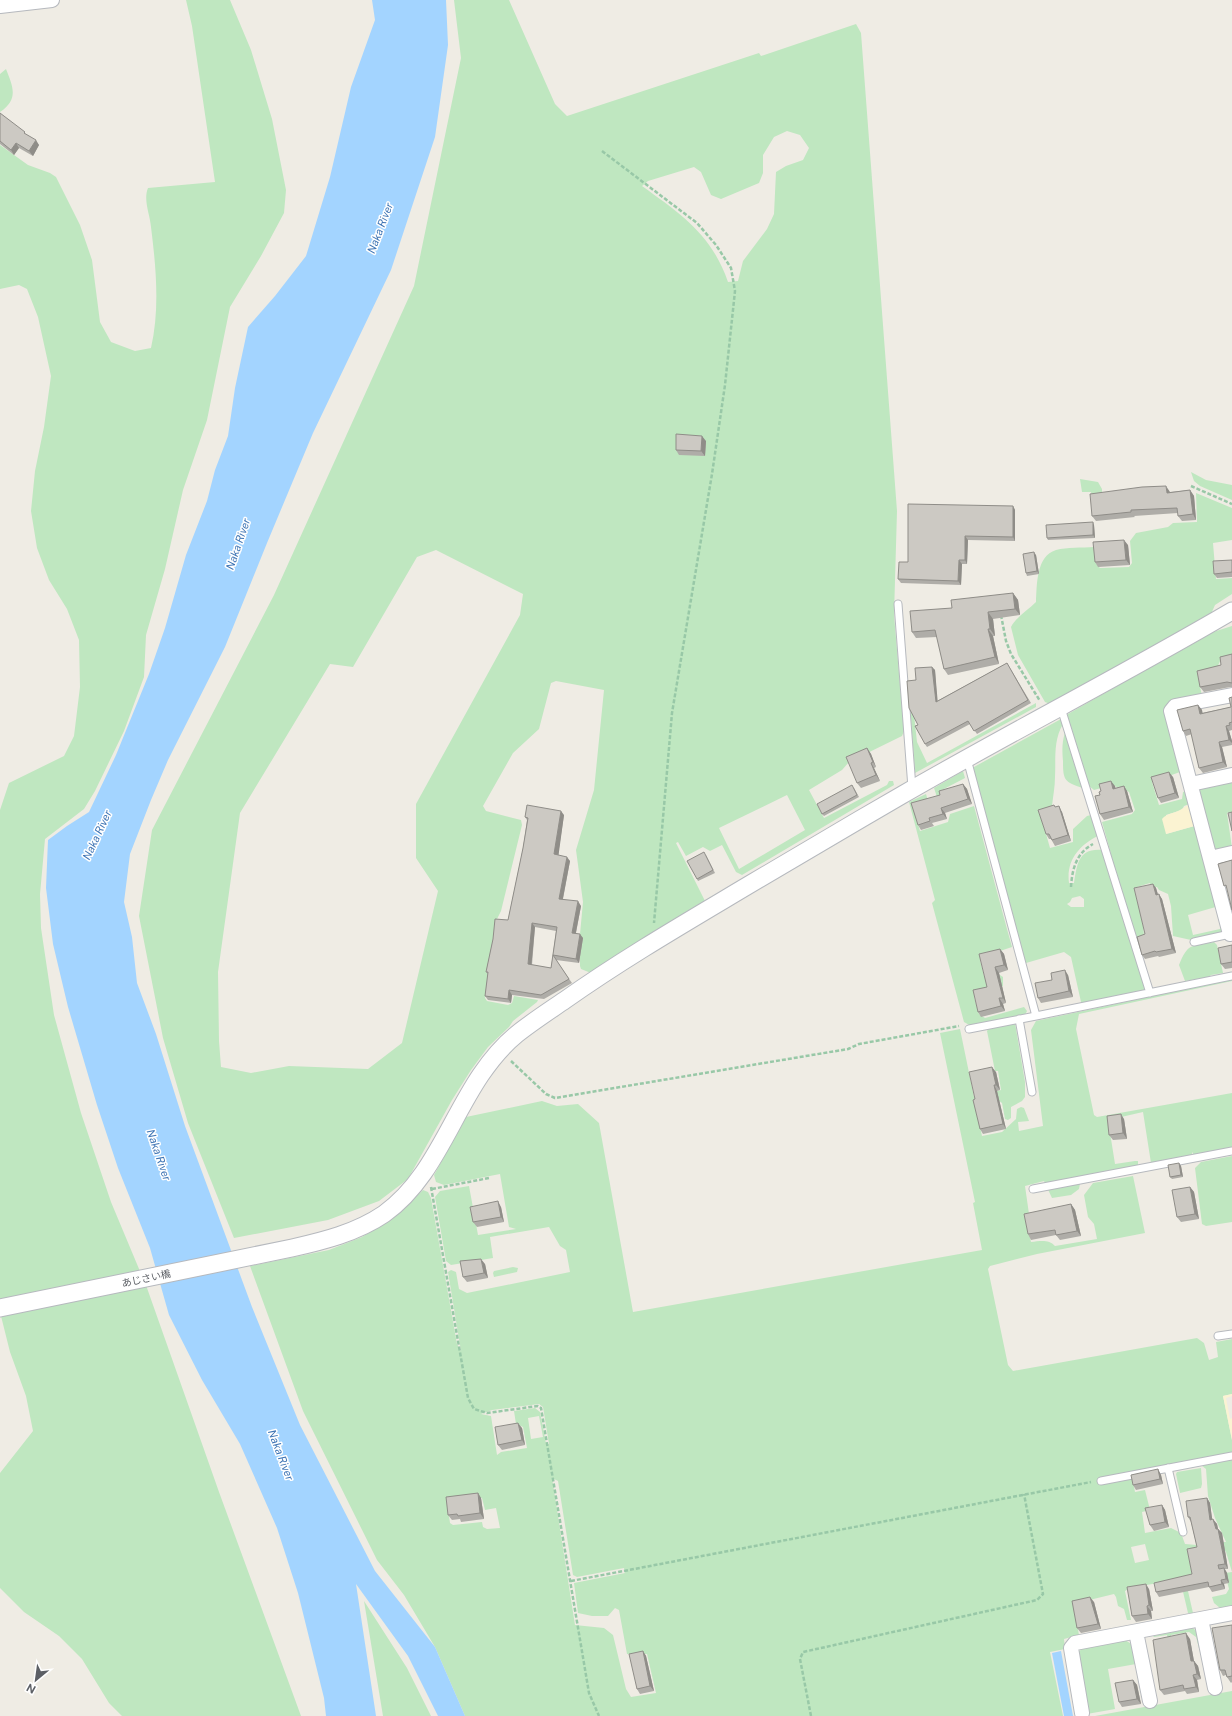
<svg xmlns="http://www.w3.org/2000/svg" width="1232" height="1716" font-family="'Public Sans','Noto Sans JP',sans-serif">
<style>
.green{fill:#bfe7c0;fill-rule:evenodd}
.sand{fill:#fbf3d2}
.water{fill:#a3d4ff}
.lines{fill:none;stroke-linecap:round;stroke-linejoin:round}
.service-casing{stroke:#b6b9be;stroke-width:9}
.minor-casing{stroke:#b6b9be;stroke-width:16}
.tertiary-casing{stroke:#b6b9be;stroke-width:19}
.path{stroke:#98c8a7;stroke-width:2.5;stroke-dasharray:4 2;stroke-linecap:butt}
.service{stroke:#fff;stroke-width:7}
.minor{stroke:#fff;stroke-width:14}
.tertiary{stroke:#fff;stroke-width:17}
.wall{fill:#afada8;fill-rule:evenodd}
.shaded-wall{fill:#8f8d88}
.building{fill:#ccc9c3;stroke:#8f8d88;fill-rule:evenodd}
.labels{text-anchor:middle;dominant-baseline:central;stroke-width:3;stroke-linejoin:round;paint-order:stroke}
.street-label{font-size:10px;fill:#5c5f65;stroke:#fff}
.water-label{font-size:11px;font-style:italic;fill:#3e74b4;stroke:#fff}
</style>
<rect width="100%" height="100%" fill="#efece4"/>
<path class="green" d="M186 0H230L251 50 272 119 286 190 284 213 261 256 230 307 207 420 183 490 165 569 146 635 144 677 124 731 95 791 84 809 45 839 40 894 41 928 54 1015 81 1113 111 1202 147 1288 219 1492 301 1716H122L109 1703 82 1659 59 1636 24 1612 0 1588V1473L33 1431 26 1396 10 1352 0 1312V810L9 783 64 756 74 736 80 687 79 640 67 609 49 580 37 548 31 511 35 471 44 427 51 376 38 317 27 289 19 285 0 289V145L28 165 50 173 56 177 80 225 92 260 100 322 111 342 135 351 151 348C160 309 156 267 151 227 150 214 143 200 148 188L215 182 192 26Z
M454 0H509L555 104 567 116 759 53 761 56 856 24 861 33 897 511 894 615 904 731 902 736 849 762 842 770 809 790 824 818 887 785 889 781H893L894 785 742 875 736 872 722 845 710 851 703 847 686 856 678 842 676 843 705 901 699 909 591 973 581 969 580 966V934L583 902 576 850 594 790 604 690 556 681 551 683 539 729 513 753 483 806 486 811 521 820 522 825 501 911 495 923 485 998 487 1001 508 1005 512 1003 514 996 538 1000 537 1002 513 1021 509 1027 488 1047 471 1070 452 1100 408 1179 379 1201 328 1220 234 1238 188 1123 163 1038 139 916 152 830 274 595 414 286 461 58ZM787 131 800 135 809 148 803 160 786 166 776 172 774 214 767 229 743 261 738 281 728 282C712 235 681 214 642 186L648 181 694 167 701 172 711 195 721 199 759 183 763 173V155L774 137ZM436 550 523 594 520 615 416 804V858L438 891 402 1043 368 1069 289 1066 251 1073 221 1067 219 1041 218 972 240 813 330 664 353 667 417 557ZM787 795 805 830 739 869 719 828Z
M6 69C13 87 19 99 0 112V74Z
M1191 472 1206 480 1232 485V500L1200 486 1194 481Z
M1080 479 1098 482 1102 489V496L1092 498 1091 492H1082Z
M1196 493 1232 508V540L1213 543 1216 579 1232 578V594L1215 605 1211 614 1053 705 1045 702 1018 655 1011 627C1016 617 1028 610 1036 602 1037 585 1036 556 1056 550 1067 547 1082 548 1094 547L1095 548 1097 565 1100 568 1129 567 1132 563 1130 541 1136 533 1168 527 1173 523 1197 522Z
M1232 626V657L1221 659 1217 668 1198 677 1202 696 1173 703 1180 772 1152 782 1159 805 1182 799 1183 792 1188 790 1192 803 1184 806 1182 810 1166 815V834L1198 825 1219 906 1188 915 1193 935 1220 929 1222 925 1225 926 1222 932 1191 940 1173 936 1171 906 1168 894 1159 890 1157 887H1151L1150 883 1137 887 1135 891 1143 926 1144 935 1134 947 1146 988 1145 991 1084 1004 1081 1002 1071 957 1064 952 1026 963 1023 961 973 775 974 767 1061 719 1063 724C1053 741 1056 759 1055 777 1055 787 1053 796 1052 806L1041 816 1050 848 1073 842V829L1087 816 1091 815 1098 836C1079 845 1066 861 1069 883H1074C1077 865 1078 848 1102 850L1105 859 1111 854 1102 822 1132 814 1135 810 1129 792 1125 790 1119 791 1117 787 1112 785 1094 790 1089 786 1066 716 1068 714 1210 633ZM1080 896 1084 899V907H1071L1067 904 1070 902 1072 898Z
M1036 703V707L915 773 910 705H913L917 742 927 763Z
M1065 732 1083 788C1064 782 1063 780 1063 761 1062 749 1062 743 1065 732Z
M963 771 965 778 940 791 943 802 939 803 934 788Z
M1232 778V812L1227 813 1232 848 1218 851 1212 849 1197 789Z
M926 794 928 801 913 806 920 831 948 822 950 814 974 806 1007 929 1012 947 982 957 980 960 984 976 989 978 1000 975 1003 977V986L978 992 974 997 979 1014 985 1018 1024 1007 1027 1011 1025 1015 971 1026 964 1022 932 903 935 900 909 802Z
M1214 942 1217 945 1223 973 1211 975 1209 977 1185 981 1179 965C1188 943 1191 946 1214 942Z
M1232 979V981L1079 1014 1076 1029 1094 1115 1097 1117 1232 1093V1147L1194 1155 1192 1152V1155L1151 1163 1143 1112 1108 1120 1115 1164 1135 1161H1138V1165L1081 1178 1079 1189 1071 1195 1052 1198 1044 1181 1025 1186 1029 1214 1026 1220 1031 1242C1040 1241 1049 1239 1055 1246L1097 1239 1094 1224 1088 1217 1084 1195 1093 1183 1133 1176 1145 1233 1037 1254 990 1266 988 1269 1008 1365 1013 1371 1197 1338 1204 1343 1209 1360 1218 1357 1216 1342 1232 1339V1394L1223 1396 1232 1440V1606L1220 1608 1214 1603 1212 1597 1226 1594 1229 1589 1225 1573 1232 1572 1226 1552 1218 1542H1226L1215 1518 1208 1496 1206 1469 1201 1465 1135 1475 1133 1481 1135 1492 1145 1490 1150 1510 1142 1512 1145 1533 1171 1528 1181 1533 1185 1544 1197 1545 1194 1576 1185 1578 1193 1613H1188L1180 1579 1130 1588 1125 1591 1131 1620H1127L1124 1609 1118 1606 1116 1597 1114 1594 1073 1604 1079 1635 1064 1639 1065 1649 1050 1652 1063 1716H465L435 1647 404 1595 377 1560 303 1411 250 1266 329 1250 362 1237 395 1216 423 1190 428 1192 431 1198 457 1344 461 1351 448 1272 451 1270 456 1272 459 1289 467 1293 570 1272 566 1250 560 1246 549 1227 490 1237 493 1258 451 1265 446 1261 435 1197 440 1191 469 1186 478 1235 516 1229 509 1227 500 1174 444 1185 436 1182 434 1175 466 1117 542 1101 557 1106 578 1104 599 1123 633 1312 982 1250 973 1203 975 1202 940 1033 960 1029 974 1097 1001 1090 998 1071H995L987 1031 989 1028 1015 1023 1025 1082V1097L1022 1101 1011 1107V1118L1008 1120 1005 1119 1002 1103 998 1100 975 1103 982 1136 1002 1132 1016 1119 1017 1109 1021 1107 1024 1108 1029 1121 1018 1122 1019 1131 1043 1126 1031 1030 1036 1021ZM539 1404 543 1407 549 1444H546L540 1412 535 1408 514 1411 516 1424 523 1427 527 1448 501 1452 497 1455 491 1416 481 1414 492 1410ZM539 1416 543 1437 531 1439 528 1418ZM552 1478 558 1481 573 1575 577 1577 624 1568 625 1573 574 1583 578 1613 592 1616H608L615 1608 619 1610 627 1654H647L656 1693 631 1697 626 1689 613 1635 604 1628 575 1625ZM482 1498 485 1510 496 1508 500 1528 487 1529 483 1527 482 1522 453 1525 450 1523 447 1502ZM1145 1544 1149 1560 1135 1563 1131 1547Z
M1232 1156V1222L1206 1226 1202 1224 1195 1168 1201 1162Z
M513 1267 518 1268 517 1272 494 1277 493 1273 494 1271Z
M1201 1468 1202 1484 1201 1488 1180 1493 1176 1474 1177 1472Z
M364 1601 407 1668 431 1716H383Z
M1193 1628 1197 1632 1202 1652H1200L1196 1637 1189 1632 1171 1635 1173 1648H1170L1167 1635 1154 1637 1153 1636Z
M1125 1640 1133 1645 1136 1664 1108 1669 1115 1709 1087 1714 1077 1654 1083 1647Z
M1232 1691V1716H1095Z"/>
<path class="sand" d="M1192 803 1198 825 1166 834 1162 819C1167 813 1173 814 1180 810 1184 808 1187 805 1192 803Z
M1232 1394V1396L1226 1398 1230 1419 1232 1418V1440L1223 1396Z"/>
<path class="water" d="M372 0H446L448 45 435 137 391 270 313 433 267 543 225 647 168 760 151 800 130 854 124 902 132 937 137 983 156 1034 185 1126 252 1307 300 1425 375 1571 435 1647 465 1716H438L408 1656 356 1584 376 1716H326L324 1698 298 1593 277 1528 240 1444 202 1380 169 1315 150 1248 118 1168 97 1105 68 1007 53 944 46 888 48 840 67 826 89 812 116 755 149 674 165 628 186 555 207 501 215 470 228 436 235 388 248 327 275 296 306 256 330 177 351 87 375 20Z
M1061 1651 1073 1716H1064L1052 1653Z"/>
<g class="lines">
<g class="service-casing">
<path id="service" d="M898 604 912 788
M1061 708 1150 993
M967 759 1036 1016 1232 976
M1194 942 1230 934
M1019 1019 1032 1092
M969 1029 1036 1016
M1033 1189 1232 1151
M1218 1336 1232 1334
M1168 1468 1183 1532
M1101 1481 1232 1456"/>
</g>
<g class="minor-casing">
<path id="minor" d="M0 6 52 0
M1232 695 1175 706 1171 711 1230 934 1232 933
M1191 784 1232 775
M1210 858 1232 853
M1201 1619 1215 1688
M1136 1632 1150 1701
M1082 1713 1071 1648 1075 1643 1232 1613"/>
</g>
<g class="tertiary-casing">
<path id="tertiary" d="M0 1308 292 1248C323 1241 356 1233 384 1214 446 1170 457 1083 517 1034 532 1022 549 1011 565 1000 623 959 685 923 747 886 798 856 850 825 902 795 1011 732 1123 675 1232 611"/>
</g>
<path class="path" d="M602 151 697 223 716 245 731 268 735 291 725 385 712 474 672 713 654 923
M1191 486 1232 504
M1001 615 1006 641 1011 654 1040 701
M1071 887C1072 870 1076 853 1093 844
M511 1061 546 1094 555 1098 848 1049 859 1044 959 1026
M431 1187 468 1398 474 1409 487 1413 538 1406 541 1408 589 1693 599 1716
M432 1189 489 1178
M571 1581 1091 1482
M811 1716 800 1659 803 1652 1037 1600 1043 1594 1024 1494"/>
<use href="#service" class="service"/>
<use href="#minor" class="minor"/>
<use href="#tertiary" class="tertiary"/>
</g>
<path class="wall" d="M0 113 39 145 33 156 19 148 14 155 0 144Z
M706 441 705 456 679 455 676 450Z
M1190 490 1194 496 1196 520 1182 521 1178 516V513L1134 516 1135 517 1096 521 1092 516 1170 492Z
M1013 506 1015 510V541L968 540 967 564H962L961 585 901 583 898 579 908 562Z
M1094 525 1095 538 1048 540 1047 538Z
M1128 545 1130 565 1098 567 1095 562Z
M1036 555 1039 574 1027 576 1026 573Z
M1232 560V577L1217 578 1214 574Z
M1013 593 1018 600 1020 615 993 619 995 636H993L999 664 948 675 944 669 937 637 916 638 912 632 952 608Z
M1232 654V687H1230L1204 692 1200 687Z
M1007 663 1031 703 977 734 970 724 927 747 925 744 918 725 916 680 932 667 935 670 937 701Z
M1232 697V730L1229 731 1232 741V745L1222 747 1227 767 1203 773 1199 768 1192 734 1186 736 1183 731 1198 705 1202 710V713L1231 707Z
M867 748 871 754 876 767 874 768 880 781 861 788 857 783Z
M1173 777 1179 798 1161 803 1158 798Z
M963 784 967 789 972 804 945 813 947 819 932 823 934 826 921 830 918 825 940 795Z
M1115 786V788L1124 786 1127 791 1133 812 1104 820 1100 814V795Z
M854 788 859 797 824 816 822 814Z
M1056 807 1062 812 1071 841 1055 846 1051 839H1049L1046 834Z
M564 815 558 855 570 861 563 899 581 906 576 933 583 938 579 963 556 960 572 983 544 999 512 995 511 1003 488 1000 485 996 488 974 486 972 493 939 508 920 523 848 527 820 525 817ZM535 927 556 931 551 968 532 965Z
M706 855 715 873 698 881 697 879Z
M1153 884 1156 888 1158 894 1162 899 1176 953 1159 957 1158 956 1145 959 1142 955Z
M1232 945V968L1225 969 1221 964Z
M1000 949 1004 954 1008 970 999 973 1006 1003 1003 1004 1005 1011 981 1017 978 1012 987 987Z
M1068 975 1073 997 1041 1003 1038 998 1052 980Z
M996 1072 1000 1090 997 1091 1006 1129 983 1134 980 1129 975 1099Z
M1124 1119 1127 1139 1113 1140 1109 1135Z
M1179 1163 1181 1166 1183 1177 1172 1179 1170 1177Z
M1190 1187 1194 1192 1199 1219 1181 1222 1177 1217Z
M1071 1204 1075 1210 1081 1236 1060 1240 1056 1235 1031 1240 1028 1234Z
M501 1207 504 1222 477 1227 473 1222Z
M485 1264 488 1278 467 1282 463 1277Z
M522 1428 525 1445 502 1450 498 1445Z
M1158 1469 1161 1475 1163 1484 1136 1490 1133 1485Z
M478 1493 481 1498 484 1519 461 1522 460 1519 452 1520 448 1515Z
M1207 1498 1210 1503 1212 1520 1217 1524 1218 1529 1222 1533 1228 1569H1225L1227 1573 1229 1583 1224 1584 1225 1589 1212 1592 1209 1587 1159 1597 1156 1592 1192 1574 1197 1547 1191 1522 1188 1517Z
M1162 1505 1165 1510 1169 1527 1154 1531 1150 1525Z
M1149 1589 1153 1611H1151L1152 1619 1136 1622 1132 1616Z
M1094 1602 1101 1629 1081 1633 1077 1628Z
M1232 1625V1682L1231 1683 1227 1677 1226 1675 1223 1676 1220 1670Z
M1190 1639 1194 1661 1198 1666 1201 1679 1197 1680 1199 1692 1187 1694 1185 1691 1164 1695 1160 1690Z
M643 1651 646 1656 654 1691 640 1694 637 1689Z
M1133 1680 1137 1685 1141 1704 1122 1707 1119 1702Z"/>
<path class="shaded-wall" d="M36 140 39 145 33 156 29 151Z
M16 143 19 148 14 155 11 150Z
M702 436 706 441 705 456 701 451Z
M1166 486 1170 492V498L1167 493Z
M1190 490 1194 496 1196 520 1193 514Z
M1013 506 1015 510V541L1013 537Z
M1093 522 1094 525 1095 538 1093 535Z
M965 536 968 540 967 564 965 560Z
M1124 540 1128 545 1130 565 1126 560Z
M1034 552 1036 555 1039 574 1037 571Z
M959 560 962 564 961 585 958 581Z
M1013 593 1018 600 1020 615 1015 609Z
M988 612 993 619 995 636 990 629Z
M988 629 993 636 999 664 995 657Z
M932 667 935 670 938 705 936 702Z
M1198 705 1202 710 1204 719 1200 714Z
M1226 726 1229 731 1232 741V743L1229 740Z
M1219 742 1222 747 1227 767 1223 762Z
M867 748 871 754 876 767 873 762Z
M871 763 874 768 880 781 876 775Z
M1169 772 1173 777 1179 798 1175 793Z
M1111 781 1115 786 1117 794 1113 789Z
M963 784 967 789 972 804 968 799Z
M1124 786 1127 791 1133 812 1129 807Z
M1059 806 1062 812 1071 841 1068 835Z
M941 808 945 813 947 819 943 814Z
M561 811 564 815 558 859 554 854Z
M567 857 570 861 562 903 559 899Z
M1153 884 1156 888 1159 899 1156 895Z
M1159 894 1162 899 1176 953 1172 949Z
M578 901 581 906 575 937 572 933Z
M532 923 535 927 531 969 528 964Z
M580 934 583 938 579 963 576 959Z
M1000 949 1004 954 1008 970 1004 965Z
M995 967 999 973 1006 1003 1003 998Z
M1065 970 1068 975 1073 997 1069 991Z
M509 990 512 995 511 1003 508 999Z
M999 998 1003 1004 1005 1011 1001 1006Z
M992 1067 996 1072 1000 1090 996 1085Z
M994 1085 997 1091 1006 1129 1003 1124Z
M1121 1114 1124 1119 1127 1139 1123 1133Z
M1179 1163 1181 1166 1183 1177 1181 1175Z
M1190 1187 1194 1192 1199 1219 1195 1214Z
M498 1201 501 1207 504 1222 501 1217Z
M1071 1204 1075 1210 1081 1236 1077 1231Z
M481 1259 485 1264 488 1278 484 1273Z
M518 1423 522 1428 525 1445 522 1440Z
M1158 1469 1161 1475 1163 1484 1160 1479Z
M478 1493 481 1498 484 1519 480 1513Z
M1207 1498 1210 1503 1213 1525 1210 1520Z
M1162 1505 1165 1510 1169 1527 1165 1522Z
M1213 1519 1217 1524 1219 1534 1216 1529Z
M1218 1529 1222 1533 1228 1569 1225 1564Z
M1224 1568 1227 1573 1229 1583 1226 1579Z
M1221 1580 1224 1584 1225 1589 1222 1584Z
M1146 1584 1149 1589 1153 1611 1149 1605Z
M1090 1597 1094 1602 1101 1629 1098 1624Z
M1147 1606 1151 1611 1152 1619 1148 1614Z
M1186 1633 1190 1639 1195 1667 1191 1661Z
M643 1651 646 1656 654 1691 650 1686Z
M1194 1661 1198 1666 1201 1679 1197 1674Z
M1193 1675 1197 1680 1199 1692 1196 1687Z
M1133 1680 1137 1685 1141 1704 1137 1699Z"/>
<path class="building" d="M0 113 25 132 24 133 36 140 29 151 16 143 11 150 0 141Z
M676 434 702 436 701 451 676 450Z
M1166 486 1167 493 1190 490 1193 514 1178 516 1177 508 1131 510V512L1092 516 1090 494 1142 487Z
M908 504 1013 506V537L965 536V560H959L958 581 898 579 899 562H908Z
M1093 522V535L1047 538 1046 525Z
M1124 540 1126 560 1095 562 1093 542Z
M1034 552 1037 571 1026 573 1023 554Z
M1232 560V572L1214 574 1213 561Z
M1013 593 1015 609 988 612 990 629H988L995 657 944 669 935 630 912 632 910 611 952 608 951 600Z
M1232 654V683L1227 682 1200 687 1197 671 1221 665 1220 657Z
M1007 663 1028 700 974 731 968 721 925 744 915 726 918 725 909 708 907 681 916 680 915 668 932 667 936 702Z
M1232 697V722L1229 723 1230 725 1226 726 1229 740 1219 742 1223 762 1199 768 1190 729 1183 731 1177 710 1198 705 1200 714 1231 707 1229 698Z
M867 748 873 762 871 763 876 775 857 783 846 757Z
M1169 772 1175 793 1158 798 1151 777Z
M1111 781 1113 789 1124 786 1129 807 1100 814 1095 796 1100 795 1099 792 1101 791 1099 784Z
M963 784 968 799 941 808 943 814 929 818 930 821 918 825 911 803 940 795 939 791Z
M852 785 857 795 822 814 817 804Z
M527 805 561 811 554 854 567 857 559 899 578 901 572 933 580 934 576 959 553 955 569 979 541 995 509 990 508 999 485 996 488 972H486L493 939 495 919 508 920 523 848 528 818 525 817ZM532 923 557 927 551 968 528 964Z
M1054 805 1055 807 1059 806 1068 835 1052 840 1049 834H1046L1038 810Z
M1232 812V831L1228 813Z
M704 852 713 870 697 879 687 861Z
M1232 860V910L1226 885 1224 886 1218 864Z
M1153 884 1156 895 1159 894 1172 949 1156 952 1155 951 1142 955 1137 937 1145 934 1134 888Z
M1232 945V962L1221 964 1218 948Z
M1000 949 1004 965 995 967 1003 998H999L1001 1006 978 1012 973 990 987 987 979 954Z
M1065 970 1069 991 1038 998 1035 983 1052 980 1051 973Z
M992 1067 996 1085H994L1003 1124 980 1129 973 1100 975 1099 969 1072Z
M1121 1114 1123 1133 1109 1135 1107 1116Z
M1179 1163 1181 1175 1170 1177 1168 1165Z
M1190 1187 1195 1214 1177 1217 1172 1190Z
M498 1201 501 1217 473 1222 470 1207Z
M1071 1204 1077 1231 1056 1235 1055 1230 1028 1234 1024 1214Z
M481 1259 484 1273 463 1277 460 1261Z
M518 1423 522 1440 498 1445 495 1427Z
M1158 1469 1160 1479 1133 1485 1131 1475Z
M478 1493 480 1513 458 1516 457 1514 448 1515 446 1497Z
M1207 1498 1210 1520 1213 1519 1216 1529H1218L1225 1564 1218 1565 1219 1569 1224 1568 1226 1579 1221 1580 1222 1584 1209 1587 1208 1582 1156 1592 1154 1583 1192 1574 1187 1549 1197 1547 1190 1517H1188L1186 1501Z
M1162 1505 1165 1522 1150 1525 1145 1508Z
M1146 1584 1149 1605 1147 1606 1148 1614 1132 1616 1127 1587Z
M1090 1597 1098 1624 1077 1628 1072 1601Z
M1232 1625V1676L1227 1677 1225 1670H1220L1212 1628Z
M1186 1633 1191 1661H1194L1197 1674 1193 1675 1196 1687 1184 1689 1183 1685 1160 1690 1153 1640Z
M643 1651 650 1686 637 1689 629 1654Z
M1133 1680 1137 1699 1119 1702 1115 1683Z"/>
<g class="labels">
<g class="street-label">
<text transform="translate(146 1278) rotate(-12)">あじさい橋</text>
</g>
<g class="water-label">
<text transform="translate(380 228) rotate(-69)">Naka River</text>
<text transform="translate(238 544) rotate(-71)">Naka River</text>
<text transform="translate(97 835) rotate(-65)">Naka River</text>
<text transform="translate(159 1155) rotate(71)">Naka River</text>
<text transform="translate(281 1455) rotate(69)">Naka River</text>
</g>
</g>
<g transform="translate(36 1680) rotate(209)" stroke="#ffffff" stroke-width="3" paint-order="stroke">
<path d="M0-3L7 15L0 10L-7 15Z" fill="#5c5f65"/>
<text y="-6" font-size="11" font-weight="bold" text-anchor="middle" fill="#5c5f65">N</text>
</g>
</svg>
